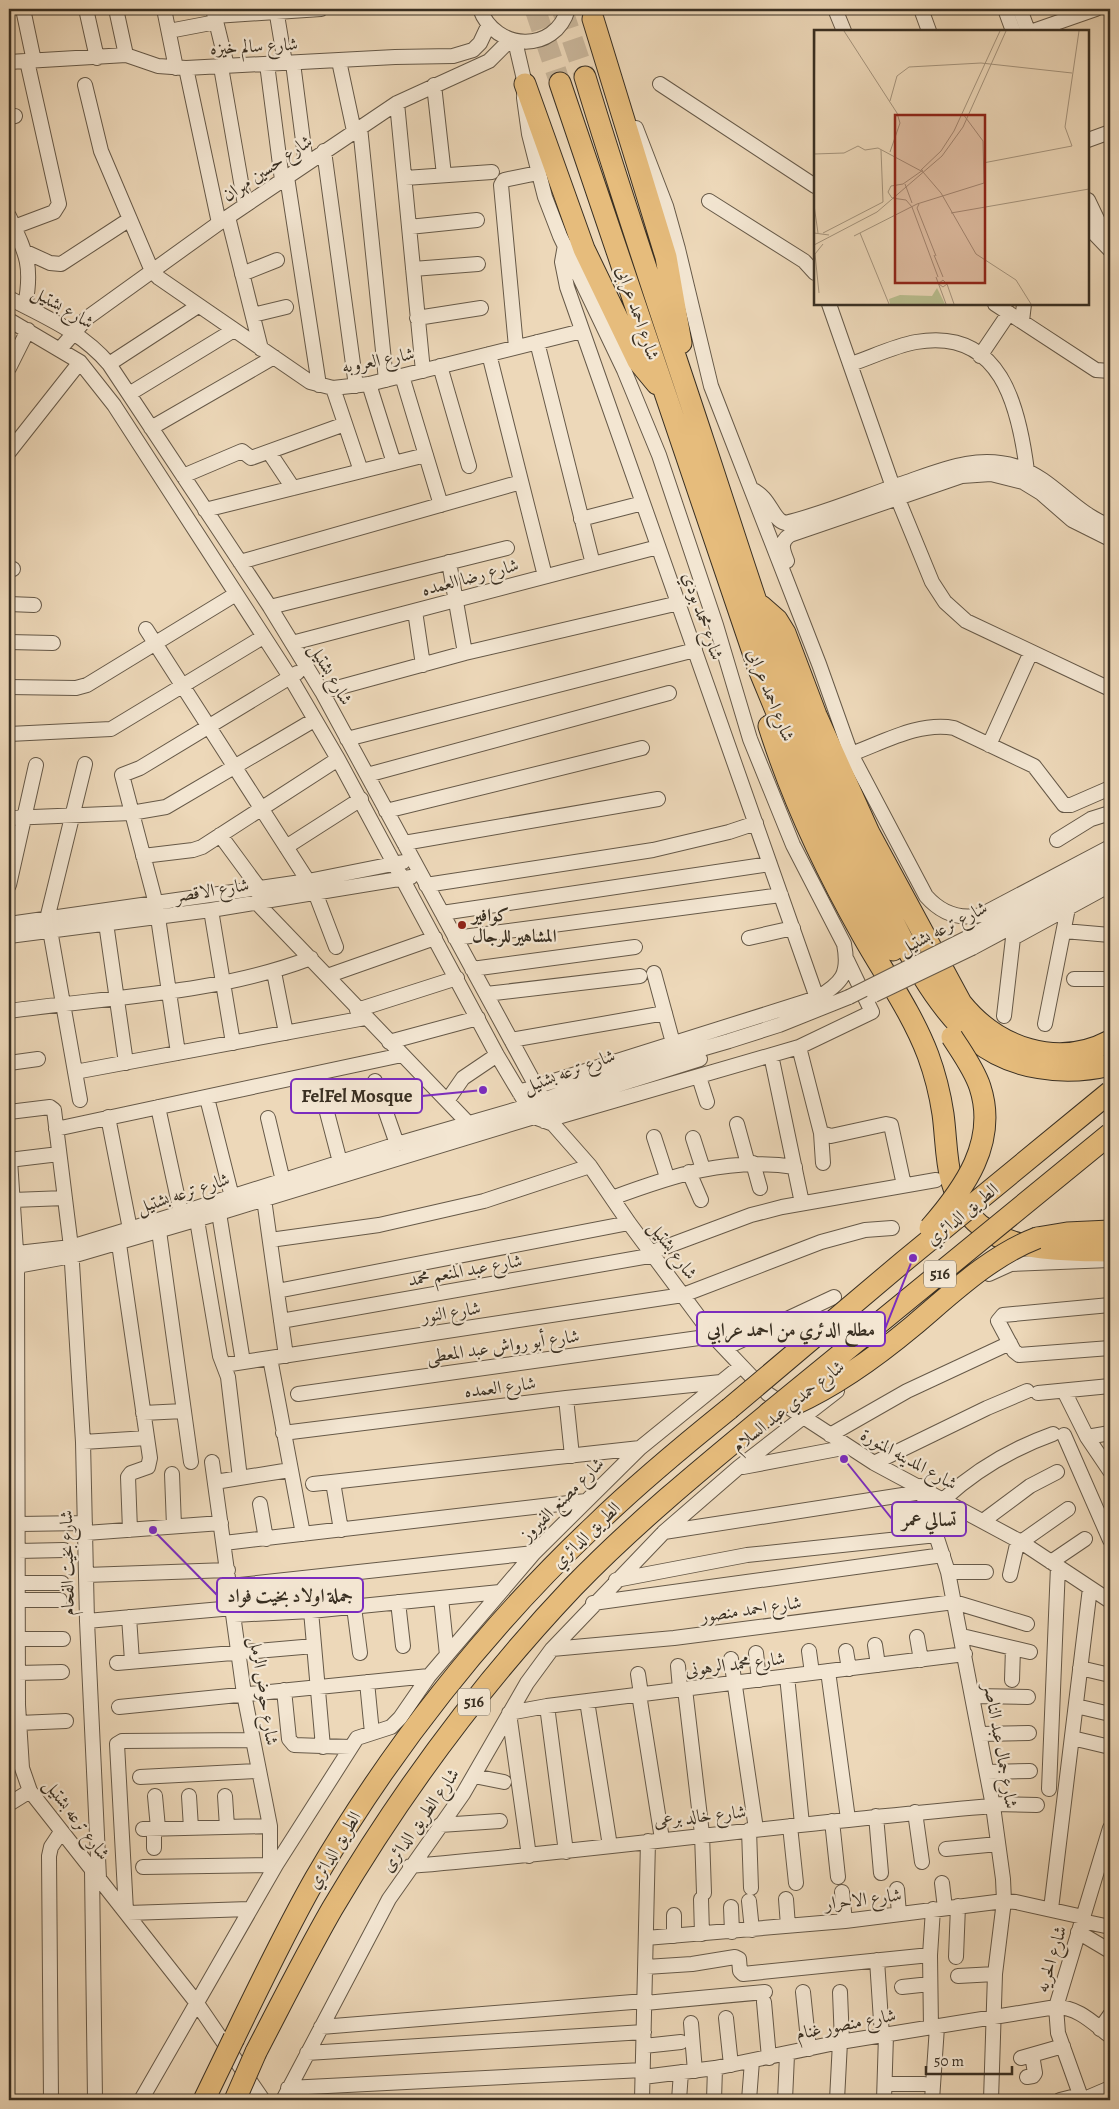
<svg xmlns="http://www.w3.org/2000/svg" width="1119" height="2109" font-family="Alegreya,Amiri,serif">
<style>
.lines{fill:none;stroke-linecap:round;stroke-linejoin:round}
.highway-tunnel{stroke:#c9b69b;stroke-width:21;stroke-dasharray:21 11;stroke-linecap:butt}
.minor-casing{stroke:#665948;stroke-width:16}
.highway-casing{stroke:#392f22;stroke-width:23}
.minor{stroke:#f3e6d2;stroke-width:14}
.highway{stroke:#e6bc7c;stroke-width:21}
.minor-bridge-casing{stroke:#665948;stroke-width:16;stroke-linecap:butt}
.highway-bridge-casing{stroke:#392f22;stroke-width:23;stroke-linecap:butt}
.minor-bridge{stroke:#f3e6d2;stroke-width:14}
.highway-bridge{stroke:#e6bc7c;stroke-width:21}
.poi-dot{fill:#8f2418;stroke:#f3e6d2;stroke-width:2}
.labels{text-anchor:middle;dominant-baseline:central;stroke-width:4.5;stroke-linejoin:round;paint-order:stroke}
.shield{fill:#f3e6d2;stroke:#716657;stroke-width:1}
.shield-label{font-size:16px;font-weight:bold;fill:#392f22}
.street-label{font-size:18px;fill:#392f22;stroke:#f3e6d2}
.poi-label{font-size:18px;font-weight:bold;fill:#392f22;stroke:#f3e6d2;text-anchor:start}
.inset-road{fill:none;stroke:#a5947d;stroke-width:1}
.view{fill:#8f2418;fill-opacity:0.15;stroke:#8f2418;stroke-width:2.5}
.inset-edge{fill:none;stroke:#392f22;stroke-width:2.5}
.leader{fill:none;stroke:#7b2cbf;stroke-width:2}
.callout-dot{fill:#7b2cbf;stroke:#f3e6d2;stroke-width:2}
.callout{fill:#f3e6d2;stroke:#7b2cbf;stroke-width:2}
.callout-label{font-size:19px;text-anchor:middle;font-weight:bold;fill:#392f22}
</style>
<rect width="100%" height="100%" fill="#edd8b9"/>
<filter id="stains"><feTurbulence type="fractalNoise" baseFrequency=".004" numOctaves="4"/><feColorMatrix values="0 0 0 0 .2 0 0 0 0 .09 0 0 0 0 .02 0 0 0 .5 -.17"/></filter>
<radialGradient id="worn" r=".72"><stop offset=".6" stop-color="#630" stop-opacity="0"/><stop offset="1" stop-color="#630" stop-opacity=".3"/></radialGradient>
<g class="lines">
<path class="highway-tunnel" d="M535 9 560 83
M562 9 585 77"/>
<g class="minor-casing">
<path id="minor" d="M23 9 34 61
M86 9 97 58
M116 9 126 55
M164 9 176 68
M213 9 227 66
M276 9 285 63
M480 9C495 51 555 54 568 9
M835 9 844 31
M921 9 929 31
M1005 9 1013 31
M1020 9 1028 31
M215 16 321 9
M169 31 216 22
M1033 31 1096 9
M515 41 525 84 524 98 529 134 545 197 560 236 624 370 659 455 716 625 750 739 793 845 844 944C850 974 842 983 817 998L519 1092
M339 61 354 131
M9 62 126 55 158 66 186 68 395 57 453 56 473 50 480 43 488 26
M293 63 306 164
M267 64 282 180
M221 67 245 205
M186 68 219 223
M660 84 815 186
M85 85 101 151 152 271 159 278 310 382 333 388 369 384 582 331
M434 85 444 175
M397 103 423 371
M9 117 15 116
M360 127 386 380
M636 128 666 206 678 249 711 386 819 664 851 754 926 896C941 913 959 920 981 915L1110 847
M1088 140 1110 132
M324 151 356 386
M287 177 319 385
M405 178 492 172
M1088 200 1098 221 1110 235
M709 201 804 261 815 273
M9 216C26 253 33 265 25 306
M228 217 261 349
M14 227 54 212 59 204 27 61
M409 227 477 220
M1088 227 1110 250
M565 245 562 262 567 287 817 998
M26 252 50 263 61 264 130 219
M413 269 478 264
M242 274 277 260
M9 298C45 317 82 332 109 364L270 607 322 692 536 1086 549 1110 553 1124 590 1166 629 1223 713 1336 768 1394 874 1463 1021 1542 1110 1601
M829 304 893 487 932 582 945 602 966 621 1110 689
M995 304 1096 370 1110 371
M253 315 286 307
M417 318 481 308
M9 320 80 362 114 405 290 677 338 759 497 1055 534 1117 553 1124
M1022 321 1024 304
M537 342 593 564
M516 347 501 185 504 180 538 173
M60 349 87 318 219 223 397 103 489 61 510 40
M489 354 545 576
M980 356 1009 313
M109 364 198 306
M851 364C872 357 894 346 916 342 1001 327 1019 407 1027 471
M440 366 469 466
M9 368 28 330
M402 376 441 505
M369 384 394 463
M333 388 361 471
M129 394 234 330
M151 428 274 357
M9 452 80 362
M269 452 293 488
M183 476 242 451 251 458 345 424
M751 489C771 497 772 520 785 523 824 514 868 495 907 482 944 469 979 454 1018 467 1054 480 1074 513 1110 526
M205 510 426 455
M581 519 643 503
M787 561C783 551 779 542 790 535L962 476 991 474 1023 482 1041 493 1072 520 1110 539
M240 562 521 482
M449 562 465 653
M9 569H13
M9 604 34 605
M270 607 507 548
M415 611 423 665
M146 629 308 881
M9 642 53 643
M292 643 658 547
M9 687 76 688 87 685 236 594
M322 692 465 653 679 603
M9 734 111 729 263 637
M347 739 695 650
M989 745 1031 652
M851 754C882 743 920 721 954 728L1034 766 1064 805H1071L1110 788
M367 775 669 693
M386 811 642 748
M9 818 131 813 166 807 314 720
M220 835 259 888
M1057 840 1091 819 1110 813
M404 843 658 799
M286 847 361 799
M143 856 193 850 202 847 338 759
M9 885 36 765
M426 885 653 850 729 832 756 823
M315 892 336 947
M256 902 469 1124
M211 910 233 1043
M442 913 770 864
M47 919 85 764
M106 923 126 1063
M9 924 308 881 403 862
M50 930 80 1100
M1064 931 1110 935
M9 936 211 910 411 877
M455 938 781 895
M749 938 793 928
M967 938 1110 861
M972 948 1110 874
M472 969 635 947
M274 972 286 1033
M654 973 673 1043
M327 976 435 938
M1074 979H1110
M486 994 640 976
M357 1010 457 978
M9 1011C108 997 217 994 311 958
M1004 1016 1013 938 1110 885
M1045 1024 1068 908
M511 1040 665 1013
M389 1042 478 1018
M799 1047 821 1133 831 1136 886 1124 891 1125 904 1185
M178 1053 156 904 122 775 140 768 297 673
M771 1055 802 1203
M9 1063 38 1059
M75 1072 365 1018
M699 1077 707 1102
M375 1081 397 1144
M207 1098 232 1197
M324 1101 340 1162
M447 1101 463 1078 497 1055
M158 1107 181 1213
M9 1112 50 1107 54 1110 71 1247 83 1442 87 1621 99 1878
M108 1117 130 1229
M268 1118 283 1181
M544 1121 799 1047 872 1012 847 960
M737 1124 748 1164
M56 1129 402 1055
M821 1133 823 1163
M654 1137 667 1177
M693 1138 703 1169
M9 1160 59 1154
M10 1160 17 1266 18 1705 22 1768 30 1791 196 2002 263 2100
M753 1163 760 1188
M689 1172 701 1200
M612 1198C674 1175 727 1157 795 1167
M264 1199 286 1356
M13 1200 65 1198
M219 1213 243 1362
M197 1220 220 1356 228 1377 240 1478
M159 1231 191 1462
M270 1240 379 1225 484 1201 590 1166
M119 1244 150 1458 148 1467 131 1473 128 1477 130 1530
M652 1252 751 1215 782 1207 936 1180
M9 1254 71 1247 130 1229 397 1144 528 1106 601 1078 729 1041 779 1025 849 997
M17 1266 72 1256 219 1213 534 1117 595 1092 700 1059
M989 1274 1011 1264 1110 1260
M277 1291 629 1223
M1110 1305 1003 1315 998 1321 1014 1351 1019 1355 1110 1348
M281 1321 655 1255
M725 1348 834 1297
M270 1358 303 1534
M224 1365 683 1295 821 1242 865 1230 892 1228
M1064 1391 1087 1437 1110 1471
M1038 1393 1110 1386
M298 1394 713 1336
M566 1398 572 1456
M143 1413 184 1411
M283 1433 566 1398 721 1382
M830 1435 907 1391 1010 1343
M1064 1435 1110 1540
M1087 1437 1110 1433
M83 1442 147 1438
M212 1462 244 1694 270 1826V1865
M874 1463 987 1408 1027 1391
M743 1467 848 1447
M172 1474 174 1526
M215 1482 290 1470
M333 1482 341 1530
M313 1484 640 1448
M920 1486 948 1572 993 1806 1003 1879 1004 1901 995 1974 991 2100
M944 1499C977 1469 1011 1449 1053 1434
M260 1504 266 1539
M983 1521 1030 1486 1057 1472
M19 1524 85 1523
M664 1532 922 1492
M86 1533 221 1523
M1021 1542 1068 1509
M224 1543 586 1501
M18 1551 64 1550
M1051 1562 1085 1539
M948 1572H986
M86 1575 228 1570
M1010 1575 1018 1540
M616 1580 747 1555 937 1535
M18 1583H62
M230 1586 534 1553
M441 1598 447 1655
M18 1600H60
M398 1602 403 1646
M593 1603 943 1555
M354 1607 360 1653
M311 1611 323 1747
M234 1615 311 1611 500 1592
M129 1617 132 1661
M87 1621 233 1608
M962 1636 1030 1652
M917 1637 921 1660
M18 1639H63
M875 1645 878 1665
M552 1649 674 1638 954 1602 1027 1624
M809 1651 812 1673
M846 1651 849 1669
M756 1653 759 1680
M731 1659 756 1829
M117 1663 314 1646
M678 1666 680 1689
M1080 1668 1110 1675
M828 1671 848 1819
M18 1673 62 1672
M638 1674 641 1694
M787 1676 802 1824
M1012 1680 1013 1648
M367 1682 372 1733
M685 1689 702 1834 704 1893
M284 1690 289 1739 294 1745 350 1747
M639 1694 662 1839
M974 1696 1028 1697
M587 1701 610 1846
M547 1706 566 1852
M1076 1706 1110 1714
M119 1707 429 1676
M19 1723 66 1721
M980 1734 1029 1733
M1072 1738 1110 1747
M987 1772 1030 1771
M474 1776 504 1782
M140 1777 258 1771
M1049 1789 1058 1566
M155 1796 158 1828
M189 1796 191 1828
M225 1796 227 1827
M9 1804 30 1791
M992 1804 1037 1805
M915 1812 922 1862
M876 1816 881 1873
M832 1821 838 1877
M440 1825 500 1821
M790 1826 796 1883
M143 1829 270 1826
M154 1829V1848
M749 1830 751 1888
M946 1849 998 1844
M529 1856 509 1713 547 1706 965 1654
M410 1866C605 1850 798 1822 993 1806
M143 1867 276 1865
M92 1870 95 2100
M942 1883 945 1908
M897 1889 899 1914
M842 1892 845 1921
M701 1899 702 1934
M786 1899 788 1926
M749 1901 752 1930
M731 1907 732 1932
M1051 1909 1090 1588
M126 1911 117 1744 122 1741 252 1740
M128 1913 249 1909
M674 1915V1936
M1082 1921 1110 1927
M1078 1932 1110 1951
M646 1938 845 1921 1004 1901 1016 1902 1083 1917
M956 1957 958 1906
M877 1960 882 2036
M646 1967 692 1964 735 1957 739 1959 740 1971 743 1974 930 1955
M958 1976 995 1974
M902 1987 930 1984
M803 1992 809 2049
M840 1992 842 2042
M764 2002 769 2058
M645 2003 765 1992
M726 2018 731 2065
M691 2023 695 2071
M321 2027 645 2001
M931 2028 930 1955 933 1909
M1100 2029 1110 2015
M644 2046 681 2042
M307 2053 644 2032
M1021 2058 1063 2046
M643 2077 715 2068 840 2042 1056 2007C1078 2007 1093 2023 1110 2036
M1027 2077 1033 2076 1035 2073 1032 2055
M885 2084H924
M288 2088 643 2070
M51 2100 49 1856 51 1847 61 1832
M141 2100 276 1865 357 1738 391 1727 400 1718 429 1676 534 1553 640 1448 741 1366
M283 2100 389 1899 463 1794 527 1683 552 1649 664 1532 739 1467 837 1391
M642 2100 648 1841
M679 2100 681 2072
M714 2100 715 2068
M749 2100 752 2061
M785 2100 787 2055
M837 2100 840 2042
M884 2100 886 2035
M932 2100 937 2027
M1060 2100 1080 2095
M1082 2100 1058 2033 1056 2007 1110 1828
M1082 2100 1110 2088"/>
</g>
<g class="highway-casing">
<path id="highway" d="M593 19 666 257 681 343
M585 77C622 199 663 319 703 440 734 533 762 626 798 717 819 773 846 826 872 879 899 933 928 1000 974 1039 1011 1070 1065 1076 1110 1065
M560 83 758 667 801 771 840 853 893 950
M525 84 584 249 638 361 657 384
M761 606 777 620 785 633 816 715 869 833 961 1003C997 1048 1057 1069 1110 1041
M769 726C792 799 825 869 863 936 885 975 912 1013 928 1055 935 1074 940 1094 943 1114 948 1151 944 1187 971 1217 1004 1253 1065 1250 1110 1251
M1037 1238 1067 1233 1110 1231
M234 2038C260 1984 286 1930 315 1879 389 1751 487 1627 594 1526 637 1484 683 1446 729 1409
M256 2052C281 2004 305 1956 332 1909 400 1794 481 1684 573 1587 634 1524 701 1469 769 1413"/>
</g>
<use href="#minor" class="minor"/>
<use href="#highway" class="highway"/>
<g class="minor-bridge-casing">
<path id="minor-bridge" d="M874 995 972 948
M849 997 967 938"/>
</g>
<g class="highway-bridge-casing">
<path id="highway-bridge" d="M930 1228C964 1189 998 1142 980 1087 974 1069 962 1053 952 1037
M795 1404C837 1385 877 1356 913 1326 951 1294 990 1256 1037 1238
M729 1409 903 1262 1110 1092
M769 1413 1110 1134
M204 2100 234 2038
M235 2100 256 2052"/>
</g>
<use href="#minor-bridge" class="minor-bridge"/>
<use href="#highway-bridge" class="highway-bridge"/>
</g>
<circle class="poi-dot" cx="462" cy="925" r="5"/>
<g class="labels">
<g class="shield">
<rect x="924" y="1260.5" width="32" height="27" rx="4"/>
<rect x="458" y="1688.5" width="32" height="27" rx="4"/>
</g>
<g class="shield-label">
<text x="940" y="1274">516</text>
<text x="474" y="1702">516</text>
</g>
<g class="street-label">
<text transform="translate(254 46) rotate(-3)">شارع سالم خيزه</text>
<text transform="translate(267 168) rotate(-34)">شارع حسين مهران</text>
<text transform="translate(63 307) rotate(30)">شارع بشتيل</text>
<text transform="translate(638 313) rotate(71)">شارع احمد عرابى</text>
<text transform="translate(378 360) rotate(-11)">شارع العروبه</text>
<text transform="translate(470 577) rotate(-15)">شارع رضا العمده</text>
<text transform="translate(703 616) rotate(71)">شارع محمد بودي</text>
<text transform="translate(331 674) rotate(60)">شارع بشتيل</text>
<text transform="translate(771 695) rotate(68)">شارع احمد عرابى</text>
<text transform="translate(212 890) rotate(-9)">شارع الاقصر</text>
<text transform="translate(943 928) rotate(-27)">شارع ترعه بشتيل</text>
<text transform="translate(569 1071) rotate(-20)">شارع ترعه بشتيل</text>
<text transform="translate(183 1193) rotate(-18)">شارع ترعه بشتيل</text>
<text transform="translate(962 1214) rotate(-39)">الطريق الدائري</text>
<text transform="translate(673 1250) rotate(53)">شارع بشتيل</text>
<text transform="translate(465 1270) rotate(-10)">شارع عبد المنعم محمد</text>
<text transform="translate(451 1312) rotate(-9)">شارع النور</text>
<text transform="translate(503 1346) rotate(-8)">شارع أبو رواش عبد المعطى</text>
<text transform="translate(500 1387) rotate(-7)">شارع العمده</text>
<text transform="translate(788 1406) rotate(-38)">شارع حمدي عبد السلام</text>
<text transform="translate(909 1459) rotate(29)">شارع المدينه المنورة</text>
<text transform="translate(562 1499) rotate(-45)">شارع مصنع الفيروز</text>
<text transform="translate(586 1535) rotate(-44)">الطريق الدائري</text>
<text transform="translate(67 1563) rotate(-91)">شارع بخيت الفحام</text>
<text transform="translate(751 1609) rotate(-8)">شارع احمد منصور</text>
<text transform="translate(735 1664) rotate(-7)">شارع محمد الرهونى</text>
<text transform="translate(264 1691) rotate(81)">شارع حوض الرمل</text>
<text transform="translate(1001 1746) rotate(80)">شارع جمال عبد الناصر</text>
<text transform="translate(700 1816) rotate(-6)">شارع خالد برعى</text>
<text transform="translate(77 1819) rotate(53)">شارع ترعه بشتيل</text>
<text transform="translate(420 1820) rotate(-55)">شارع الطريق الدائرى</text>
<text transform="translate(334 1850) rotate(-59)">الطريق الدائري</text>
<text transform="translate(863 1899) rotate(-7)">شارع الاحرار</text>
<text transform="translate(1051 1959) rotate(-73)">شارع الحريه</text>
<text transform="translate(846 2024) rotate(-11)">شارع منصور غنام</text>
</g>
<g class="poi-label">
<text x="472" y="915">كوافير<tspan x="472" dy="21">المشاهير للرجال</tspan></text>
</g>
</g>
<g transform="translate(814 30)">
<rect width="275" height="275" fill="#edd8b9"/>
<path d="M123 258 131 274H76L75 269 86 265 118 266Z" fill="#b9be8f"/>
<path class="inset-road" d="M30 1 83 83 86 93 76 122M76 71 83 46 95 37 167 33 258 43M0 92 1 1M0 124 30 123 44 116 51 120 64 118 109 142 127 163 162 224 202 250 217 274M169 133 258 116 251 97 265 1M107 140 127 121 140 101 186 1M109 140 89 154 77 156 74 162 78 168 92 170 98 177 124 247M91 154 98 173M105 174 103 178 122 226M0 175 4 203M137 183 275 159M0 203 15 205M9 203 69 172 67 120M46 203 75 274M40 206 103 174 170 153 169 111 149 84M0 215 63 182 128 126 149 97 192 1M120 225 129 247M122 247 132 274M124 254 129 250 133 254 129 257 125 254M133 254 140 274M5 263 1 224 9 214"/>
<path class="view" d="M81 85H171V253H81Z"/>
<rect width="275" height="275" class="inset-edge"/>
</g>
<path class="leader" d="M483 1090L422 1096M913 1258L885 1329M844 1459L892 1519M153 1530L217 1595"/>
<g class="callout-dot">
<circle cx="483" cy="1090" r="5"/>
<circle cx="913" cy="1258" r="5"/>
<circle cx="844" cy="1459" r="5"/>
<circle cx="153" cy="1530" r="5"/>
</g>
<g class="callout">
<rect x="291" y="1079" width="131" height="34" rx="5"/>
<rect x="697" y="1312" width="188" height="34" rx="5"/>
<rect x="892" y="1502" width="74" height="34" rx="5"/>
<rect x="217" y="1578" width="146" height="34" rx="5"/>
</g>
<g class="callout-label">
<text x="357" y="1102">FelFel Mosque</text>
<text x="791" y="1336">مطلع الدئري من احمد عرابي</text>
<text x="929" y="1526">تسالي عمر</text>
<text x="290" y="1602">جملة اولاد بخيت فواد</text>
</g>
<rect width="1119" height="2109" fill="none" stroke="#edd8b9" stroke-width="30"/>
<rect x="10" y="10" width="1099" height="2089" fill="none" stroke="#392f22" stroke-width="2.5"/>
<rect x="15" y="15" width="1089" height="2079" fill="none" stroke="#392f22"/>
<path d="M926 2066v8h86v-8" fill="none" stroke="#392f22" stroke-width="2.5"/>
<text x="934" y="2066" font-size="15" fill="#392f22" stroke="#f3e6d2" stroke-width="4" paint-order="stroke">50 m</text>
<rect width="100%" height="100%" filter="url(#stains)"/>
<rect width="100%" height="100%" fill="url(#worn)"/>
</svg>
